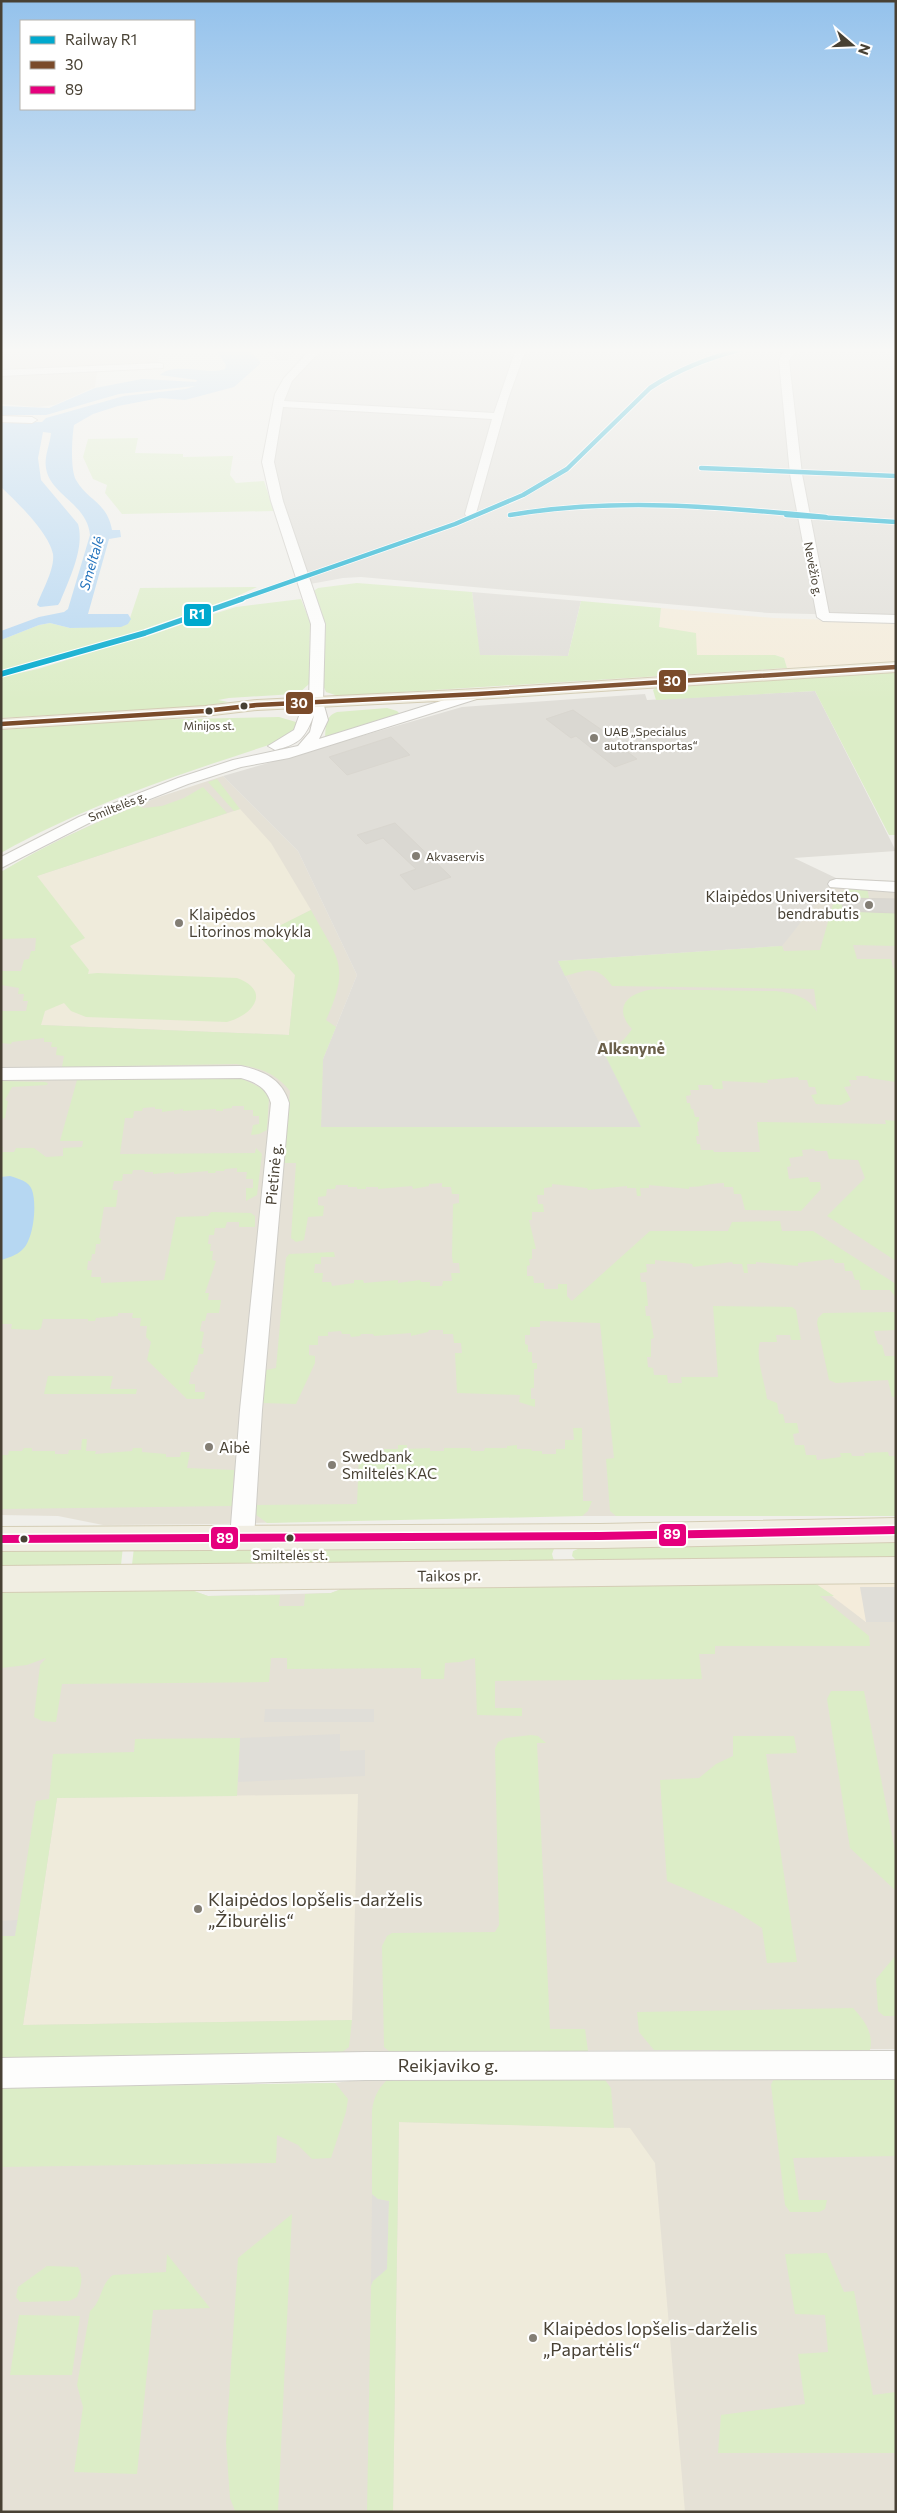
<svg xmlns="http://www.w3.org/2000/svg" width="897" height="2513" font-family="Commissioner,sans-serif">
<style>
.residential{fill:#e5e1d6}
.commercial{fill:#f4ecdb}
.industrial{fill:#e0ded8}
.education{fill:#efebdb}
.green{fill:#dcedc7}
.water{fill:#b6d7f2}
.building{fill:#dad8d2;stroke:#d9d6cf}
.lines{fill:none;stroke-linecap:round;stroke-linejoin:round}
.minor-casing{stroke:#cfcdc7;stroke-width:2}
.major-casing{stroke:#d4cdb5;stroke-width:2}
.minor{fill:#fdfdfc;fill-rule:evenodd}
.major{fill:#f1eee3;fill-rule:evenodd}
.bus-1-casing{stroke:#fff;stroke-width:7}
.bus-2-casing{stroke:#fff;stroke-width:11}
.bus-1{stroke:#7a4b2a;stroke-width:4.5}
.bus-2{stroke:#e5007d;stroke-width:8}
.rail-1-far1-casing{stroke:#fff;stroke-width:6}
.rail-1-casing{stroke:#fff;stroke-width:8}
.rail-1-far1{stroke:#00a9ce;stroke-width:4.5}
.rail-1{stroke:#00a9ce;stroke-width:5.5}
.bus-dot{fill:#484134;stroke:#fff;stroke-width:2}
.poi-dot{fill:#837e74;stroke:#fff;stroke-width:2}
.labels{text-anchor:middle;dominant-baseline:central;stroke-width:4.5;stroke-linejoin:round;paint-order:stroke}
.far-bus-label{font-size:11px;fill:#484134;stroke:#fff}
.far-street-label{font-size:12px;fill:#484134;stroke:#fff}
.far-poi-label{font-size:12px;fill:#484134;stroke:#fff;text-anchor:start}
.far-water-label{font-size:14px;font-style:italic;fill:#2574bd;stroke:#fff}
.bus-label{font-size:14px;fill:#484134;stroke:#fff}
.poi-label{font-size:15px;fill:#484134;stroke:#fff;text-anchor:start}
.street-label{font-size:15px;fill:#484134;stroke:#fff}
.neighbourhood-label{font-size:16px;font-weight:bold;fill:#6b604b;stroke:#fff}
.near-poi-label{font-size:18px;fill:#484134;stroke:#fff;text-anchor:start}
.near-street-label{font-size:18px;fill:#484134;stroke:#fff}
.line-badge{stroke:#fff;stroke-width:2}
.badge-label{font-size:14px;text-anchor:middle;font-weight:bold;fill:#fff}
</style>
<rect width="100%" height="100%" fill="#f0efea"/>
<path class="residential" d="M1 349H161L157 364 1 371Z
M97 372 95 387 54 405 37 407 1 404V375Z
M223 776 298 851 357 975 323 1059 641 1127 558 961 781 946 836 878 896 881V1516H489L220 1524 103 1525 58 1516 1 1515V872L61 839 108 817 156 798Z
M354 1584 822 1585 866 1622H896V2049L426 2051 1 2058V1589L191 1590 208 1596 331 1593Z
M392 2075H896V2512H1V2088L335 2083Z"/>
<path class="commercial" d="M661 608 773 618 896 622V662L787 668 784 658 775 655H697L659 627Z
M896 1581V1622H866L816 1584Z"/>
<path class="industrial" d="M268 349H297L286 361 277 360 268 353Z
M326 349H896V616L769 613 361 577 343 578 310 584 280 501 272 462 287 387 303 368Z
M472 592 581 601 568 656 479 655Z
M815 691 896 851 794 858 836 878 782 946 558 961 642 1127H321L323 1059 357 975 298 851 223 776 462 707 645 694 647 700Z
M860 1587H896V1622H866Z
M265 1709H374V1722H264Z
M340 1734V1751L365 1750V1776L238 1782 240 1738Z
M18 1920 15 1936H1V1921Z
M372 2194 378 2199 389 2201 387 2270 373 2281 371 2286Z"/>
<path class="education" d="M240 809 271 843 311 910 260 936 295 975 289 1035 41 1025 37 876Z
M358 1794 352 2020 23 2025 57 1798Z
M399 2122 630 2128 655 2163 685 2512H393Z"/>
<path class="green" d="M138 438 135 453 183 454V457L233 456 230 475 236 483 264 481 274 511 122 514 105 493 107 485 93 479 83 457 88 439Z
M357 583 472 592 480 655 568 656 581 601 661 608 659 627 696 633 697 655H775L784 658 787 668 338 696 326 692 323 685 312 592 318 588Z
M257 587C179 624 87 653 1 672V640L39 625 50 623 70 628 128 624 140 588Z
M301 599 310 622 309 684 299 693 294 694 229 698 218 700 228 702 204 706 1 718V677L38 669 236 607Z
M896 672V835H889L815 691 656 700 653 690 657 687Z
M387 708 397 711 401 715 325 739C326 727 324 717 337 712Z
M279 717 296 722 298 729 287 739C189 771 92 802 1 853V730L138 720Z
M217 779 240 809 234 811 208 782Z
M203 787 227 813 37 876 85 938 70 946 89 970 88 974 97 973 237 978C272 991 253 1015 227 1022L86 1017 71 1011 64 1003 45 1011 41 1025 289 1035 295 975 259 936 311 910C338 960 351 964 326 1020L336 1027 323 1059 321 1127H641L603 1051C617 1047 624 1041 632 1029 618 1014 620 999 641 992 656 987 673 990 687 990 717 990 747 991 776 991 793 993 809 997 817 1012L814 989 612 986C598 965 588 969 565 976L558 961 782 946 784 951 820 950 835 897C844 887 855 889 867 888L869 898H841L844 911 896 913V946L853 945 857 959H891L893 968H896V1082L869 1078 868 1076H856L857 1080H849L851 1086 844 1087 851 1100 841 1105 816 1104 811 1095 817 1094 815 1087H809L807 1080H799L798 1077 767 1080 768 1083 722 1081 723 1089H713L712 1085H698L699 1090H690L691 1095 686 1096 687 1103H690L691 1109H693L695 1117H699V1121L697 1122 699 1136H696L697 1144H700L701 1150H713L714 1152H760L757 1122 886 1124 885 1120 896 1121V1261L827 1216 865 1178 858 1160 829 1159 827 1151H815L814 1149 802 1150 803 1156 789 1158 791 1166 787 1167 789 1179 808 1177 810 1182H820L821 1189 801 1211 745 1210 741 1194H734L733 1187H724V1183C709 1183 703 1187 689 1187V1189L649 1185V1188H640L641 1196H637L636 1188H627V1186L588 1190 587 1188 552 1184V1187L544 1188V1195H537L538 1204H543L544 1212H532V1220H529L536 1249H532V1259H529L530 1265 527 1266V1276H533L534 1283H544V1289H558V1284H567V1296L572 1301 650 1231H728L732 1222 780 1221 782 1231H813L896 1284V1298L890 1290H861L859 1280H855L852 1271H845L844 1263H835L833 1259 798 1263V1266L756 1262V1264H747L748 1273H744L742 1264H733L732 1262 693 1267 692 1264 655 1260V1264H646L647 1272 640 1273 641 1282H646L648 1306H645L646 1316H650L654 1338 651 1339V1357H647L648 1367 653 1368 654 1375H667L668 1383H682L681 1377H718L713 1306 792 1307 796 1310 801 1340H791L790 1335H776L777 1342H760C755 1357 765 1382 767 1399L777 1403 779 1414H783L785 1423H797L799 1433 793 1434 795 1445H804L806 1455H816L817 1460 841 1457 840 1453H851L852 1456H865L864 1453 888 1452 889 1456H896V1516H616L610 1511 606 1459 614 1458 600 1323 540 1321V1327H530V1335H525V1344L528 1345V1352H532V1363H537V1369H534V1388H531V1399H535V1407L519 1402 520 1395 457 1393 455 1353H462L461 1343H454L453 1334H443V1330H429L428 1332 411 1336V1333L374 1336 373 1334H361L360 1336 351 1337 350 1334H342L341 1331 328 1332V1336H318V1345H309V1355L315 1356V1363L296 1404 262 1403 266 1370 276 1368 286 1258 289 1254 334 1252 335 1257H321V1264H315L314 1273H323L322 1282H331L332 1286 354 1283V1280H363L364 1283 398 1280V1283L420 1280 421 1282H430V1286H442L443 1281H452L451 1273H460L459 1263H453L452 1256 453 1204 459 1203V1194H452L451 1187H442V1183L429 1184V1186L413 1189 412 1186 378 1189V1187H366V1189H357V1187H348V1185H336L335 1189H327L326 1196 318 1197V1205L324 1206 323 1216 308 1217 304 1240 296 1242 291 1238 296 1163H283L290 1091C275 1072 260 1068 236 1064L62 1067 64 1056 56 1055 57 1047H51L52 1042H44V1038L12 1042 11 1044 1 1043 2 1011H26L28 1001H23L24 994H18L19 988 1 985V971H21L24 960 29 959 31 951H35L36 938 1 939V872C45 845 92 824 139 805L143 808 162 806 184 798Z
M241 1078 263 1089 269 1096 267 1130 259 1134 251 1135 253 1125 259 1124V1116H253V1110H244V1106H232V1108L223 1109V1111H216V1109L183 1111V1109L162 1112V1109H155V1107L143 1108 142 1111H134L133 1118H125L120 1154 255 1153 256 1148 262 1154 257 1195 246 1201V1188H253V1179H246L247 1172H237V1168L225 1169 224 1171H216L215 1173H208V1171L174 1174V1172L153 1174V1172H145L144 1170H133L132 1174H123L122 1181H114L112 1190H118L116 1207H104L99 1238 101 1239 100 1244H96L95 1254H92L91 1261H88L87 1270H92L91 1277H101V1283L164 1280 176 1217 208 1216 211 1212 251 1213 255 1216V1227H239V1222H227L225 1228H215L214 1235H209L208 1244H211L210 1251H213L212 1260 216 1261 205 1293H209L208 1300H221L219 1313H207L205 1321H202L200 1331 204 1332 201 1348H204L203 1354H199L197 1365H195L193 1372H191L189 1384H195V1392H205L204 1399H187L147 1360 151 1342 146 1337 147 1326H140L141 1318H132L133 1313H118V1316L96 1318 95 1321H88V1319H43L41 1328 38 1330 11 1329 12 1324H1V1260L9 1257 10 1176 1 1177V1147H3L2 1152H14L16 1148H34L46 1157 63 1156V1148L82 1147 83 1141H60L77 1080Z
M1 1081 45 1082 48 1083 47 1085 12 1087 5 1100 8 1101 5 1118 1 1119Z
M896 1312 895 1330 874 1331 878 1344 882 1345 885 1356H896V1397H892L888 1380 836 1383 829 1380 817 1323 818 1318 823 1313Z
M48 1376H113L110 1389H137L136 1394H44Z
M573 1428H582L583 1501H592L588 1511 582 1516 267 1523 255 1514 254 1505 357 1504 359 1456 373 1455V1453L384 1452V1449H398V1445H407V1449L430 1448V1451H444V1448H471V1451H484L485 1448H507V1446L517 1445V1449H531L532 1451H542V1454H556V1449H565V1440H574Z
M82 1439H87L86 1451H96L95 1454 132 1451 133 1448H142V1452L166 1454V1457H180L181 1452H190L187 1468 234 1470 232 1506 1 1509V1455H8L9 1451H22L24 1448H32V1451H55V1454H68L69 1450H81Z
M896 1541V1558L578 1562 572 1556 573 1551 580 1548Z
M123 1546 121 1565 1 1566V1548Z
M555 1546 552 1554 554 1561 132 1565 134 1547Z
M354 1584H816L834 1596H820L869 1636 870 1646H715V1654H699L702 1679 495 1681V1708H522V1716L477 1715 475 1658 460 1662 445 1663 444 1679H421V1668L287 1669V1658H271L269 1682 62 1684 56 1722 42 1721 34 1717 40 1665 46 1658 27 1665 1 1668V1589L191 1590 208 1596 280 1595 279 1606H304L305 1594 331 1593Z
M831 1691H864L896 1856V1891L850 1848 827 1699Z
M531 1735 538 1736 546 1743H537L550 2029H585L588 2051 390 2052 384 2047 382 1946 387 1936 392 1933 495 1932 499 1925 495 1749 498 1742 506 1738Z
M733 1736H794L797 1753 766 1754 797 1962 767 1963 762 1928 734 1910 667 1881 660 1780 699 1778 716 1764 733 1756Z
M240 1738 237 1796 57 1798 23 2025 352 2020 349 2047 341 2053 1 2058V1936H15L36 1801 49 1799 53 1754 134 1752 135 1739Z
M896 1955V2016H884L878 2011 876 1979Z
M853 2008C864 2020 874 2033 870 2050H654L639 2032 637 2012Z
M392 2075 602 2076 611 2088 614 2128 399 2122 393 2512H367L371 2286 373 2281 387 2269 389 2201 378 2199 372 2194V2111C374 2094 380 2086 392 2075Z
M896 2075V2156L793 2158 799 2200H827L825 2209 819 2212H790L785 2205 771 2085 775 2076Z
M335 2083 348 2099 346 2112 331 2158 312 2159 298 2145 277 2135 276 2163 1 2167V2088H3Z
M292 2214 278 2511H235L230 2498 226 2443 238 2258Z
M827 2253 844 2292 854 2291 873 2395 896 2392V2453H718L721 2415 805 2404 798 2354 828 2352 825 2315 795 2314 785 2254Z
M167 2254 210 2308 153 2310 137 2474 74 2472 83 2407 77 2385 90 2311C102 2302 100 2284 113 2275L166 2272Z
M47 2266 78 2267C84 2279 81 2286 77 2297L69 2301 20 2302 16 2297 18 2287Z
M19 2315 80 2316 72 2375H10Z"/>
<path class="water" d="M215 349H246L260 361V364L234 387 185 400 160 398 118 406 93 414 74 425C72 437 70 469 76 480 88 501 107 502 112 530H120L121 537 109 539 88 614H128L131 619 128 624 121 627 70 628 50 623 39 625 1 640V631L39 617 64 612 68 609 90 535C87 503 50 495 46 468 44 456 50 445 51 433L43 432 38 458 41 480 78 524C85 548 69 579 60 602L58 605 40 607 37 605C42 591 55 569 53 554 49 533 17 502 1 487V423L42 422 46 418 124 396 186 389 195 386 119 394 46 415H1V406L49 408 95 388 142 379 196 382 197 380 160 375C176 361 206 376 225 369L226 365Z
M10 1176C19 1179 29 1181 32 1190 37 1204 34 1240 22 1250 17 1255 8 1258 1 1260V1177Z"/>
<path class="building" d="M573 710 612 737 609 738 637 759 615 767 576 736 571 738 546 719Z
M391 737 410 755 347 775 329 757Z
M395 823 451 877 414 890 400 875 416 869 383 838 366 844 357 835Z
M840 898 896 899V913L844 911Z"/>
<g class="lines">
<g class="minor-casing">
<path id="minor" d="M311 349H322L292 381 284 401 494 413 516 349H526L508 399 475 517H467L465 514 492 419 283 407 274 462 283 501 325 624 323 702 328 720 319 739 473 691H483L485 694 483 697 289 758 241 767 188 784 89 823 1 868V857L79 817 178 778 233 760 298 746 310 732 314 715C305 738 300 744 275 750L268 746 294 730 299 716 309 701 311 624 271 501 262 462 275 394 284 378Z
M788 349H801L791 356 789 361 802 474 829 613 896 615V623L823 621 817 617 790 474 779 361 783 352Z
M159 363 163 364V368L1 376V370Z
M1 416 32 417 37 420 32 423 1 422Z
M836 879 896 882V892L830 887 828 884 830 881Z
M241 1066C264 1071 282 1079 289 1103L262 1410 254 1538 250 1545 242 1548 234 1545 230 1538 240 1410 271 1103C267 1088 256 1082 241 1078L1 1080V1068Z
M896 2051V2079L366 2080 1 2088V2058L366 2052Z"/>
</g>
<g class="major-casing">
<path id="major" d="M896 662V672L478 699 257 710 205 716 1 729V719L205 706 257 700 478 689Z
M896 1518V1542L600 1548 1 1551V1527L600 1524Z
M896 1557V1583L1 1592V1566Z"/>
</g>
<use href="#minor" class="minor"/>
<use href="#major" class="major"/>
<g class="bus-1-casing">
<path id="bus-1" d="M1 724 205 711 257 705 478 694 896 667"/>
</g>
<g class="bus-2-casing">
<path id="bus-2" d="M1 1539 600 1536 896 1530"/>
</g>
<use href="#bus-1" class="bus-1"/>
<use href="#bus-2" class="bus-2"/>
<g class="rail-1-far1-casing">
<path id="rail-1-far1" d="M701 468 896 476
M510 515C616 497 720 507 826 517
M786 515 896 522
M238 600 455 524 523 495 567 469 650 388C679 369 710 357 743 349"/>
</g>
<g class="rail-1-casing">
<path id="rail-1" d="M1 674 145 633 242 599"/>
</g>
<use href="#rail-1-far1" class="rail-1-far1"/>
<use href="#rail-1" class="rail-1"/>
</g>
<linearGradient id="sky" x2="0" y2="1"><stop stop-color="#94c2ec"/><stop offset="0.5" stop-color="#f8f8f6"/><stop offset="1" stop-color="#f8f8f6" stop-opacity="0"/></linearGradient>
<rect width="897" height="701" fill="url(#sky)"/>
<g class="bus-dot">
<circle cx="244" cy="706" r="4.5"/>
<circle cx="209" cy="711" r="4.5"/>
<circle cx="290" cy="1538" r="4.5"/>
<circle cx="24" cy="1539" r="4.5"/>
</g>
<g class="poi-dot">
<circle cx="594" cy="738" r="5"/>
<circle cx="416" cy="856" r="5"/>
<circle cx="869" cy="905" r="5"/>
<circle cx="179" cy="923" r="5"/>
<circle cx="209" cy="1447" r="5"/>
<circle cx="332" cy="1465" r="5"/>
<circle cx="198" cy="1909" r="5"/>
<circle cx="533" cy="2338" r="5"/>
</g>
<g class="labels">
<g class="far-bus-label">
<text x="209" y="725">Minijos st.</text>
</g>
<g class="far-street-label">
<text transform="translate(814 569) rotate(79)">Nevėžio g.</text>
<text transform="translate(117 806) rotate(-22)">Smiltelės g.</text>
</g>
<g class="far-poi-label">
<text x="604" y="731">UAB „Specialus<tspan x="604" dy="14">autotransportas“</tspan></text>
<text x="426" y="856">Akvaservis</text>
</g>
<g class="far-water-label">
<text transform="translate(91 563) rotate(-74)">Smeltalė</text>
</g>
<g class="bus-label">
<text x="290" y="1554">Smiltelės st.</text>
</g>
<g class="poi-label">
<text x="859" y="896" text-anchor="end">Klaipėdos Universiteto<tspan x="859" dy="17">bendrabutis</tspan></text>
<text x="189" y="914">Klaipėdos<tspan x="189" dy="17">Litorinos mokykla</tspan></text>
<text x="219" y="1447">Aibė</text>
<text x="342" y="1456">Swedbank<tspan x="342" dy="17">Smiltelės KAC</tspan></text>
</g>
<g class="street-label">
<text transform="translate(273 1174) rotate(-85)">Pietinė g.</text>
<text transform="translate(449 1575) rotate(-1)">Taikos pr.</text>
</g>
<g class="neighbourhood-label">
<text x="631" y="1047">Alksnynė</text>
</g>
<g class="near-poi-label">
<text x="208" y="1899">Klaipėdos lopšelis-darželis<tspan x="208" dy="21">„Žiburėlis“</tspan></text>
<text x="543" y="2328">Klaipėdos lopšelis-darželis<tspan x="543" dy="21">„Papartėlis“</tspan></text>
</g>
<g class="near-street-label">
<text x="448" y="2065">Reikjaviko g.</text>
</g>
</g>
<g class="line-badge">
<rect x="183" y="603" width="29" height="24" rx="5" fill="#00a9ce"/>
<rect x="658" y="669" width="29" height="24" rx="5" fill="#7a4b2a"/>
<rect x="285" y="691" width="29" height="24" rx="5" fill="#7a4b2a"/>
<rect x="658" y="1523" width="29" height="24" rx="5" fill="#e5007d"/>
<rect x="210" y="1526" width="29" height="24" rx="5" fill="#e5007d"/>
</g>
<g class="badge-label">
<text x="197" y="619">R1</text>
<text x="672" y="686">30</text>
<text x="299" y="708">30</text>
<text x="672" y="1539">89</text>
<text x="225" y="1543">89</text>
</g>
<rect width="897" height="2513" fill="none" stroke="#484134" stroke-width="5"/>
<rect x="20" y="20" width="175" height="90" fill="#ffffff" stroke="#b6b3ae"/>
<rect x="30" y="36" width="25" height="8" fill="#00a9ce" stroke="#b6b3ae"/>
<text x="65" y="45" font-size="15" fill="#484134">Railway R1</text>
<rect x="30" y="61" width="25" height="8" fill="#7a4b2a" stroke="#b6b3ae"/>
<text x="65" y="70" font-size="15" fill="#484134">30</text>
<rect x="30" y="86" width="25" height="8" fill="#e5007d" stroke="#b6b3ae"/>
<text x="65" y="95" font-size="15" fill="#484134">89</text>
<g transform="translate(852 45) rotate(109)" stroke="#ffffff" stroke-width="4" paint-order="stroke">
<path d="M0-4L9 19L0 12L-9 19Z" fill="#484134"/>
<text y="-8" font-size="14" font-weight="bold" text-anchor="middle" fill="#484134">N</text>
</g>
</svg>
